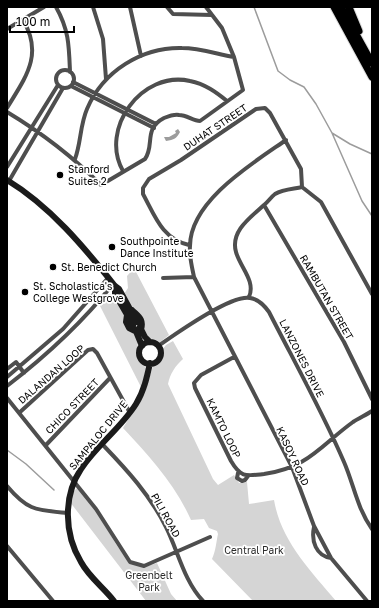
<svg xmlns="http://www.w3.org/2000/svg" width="379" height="608" font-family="'Golos Text',sans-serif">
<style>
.green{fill:#d5d5d5}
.water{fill:#9c9c9c}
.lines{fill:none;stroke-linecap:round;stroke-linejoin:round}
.stream{stroke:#9c9c9c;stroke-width:1.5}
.highway-casing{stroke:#dbdbdb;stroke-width:9}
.street{stroke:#4e4e4e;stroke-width:4}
.secondary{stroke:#1b1b1b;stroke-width:6}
.highway{stroke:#000;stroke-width:7}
.poi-dot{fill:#000;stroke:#fff;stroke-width:1.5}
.labels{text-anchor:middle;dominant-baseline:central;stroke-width:3.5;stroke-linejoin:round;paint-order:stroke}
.street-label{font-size:10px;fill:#000;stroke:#fff}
.poi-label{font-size:10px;fill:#000;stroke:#fff;text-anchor:start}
.park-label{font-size:10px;fill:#2c2c2c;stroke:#fff}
</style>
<rect width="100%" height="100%" fill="#fff"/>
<path class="green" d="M134 268 169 335 159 343 150 340 124 294 128 288 127 276Z
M110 294 114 296 138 341 137 357 146 368 142 389 99 304 106 295Z
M173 341 183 359C175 366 170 374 168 384L213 479 218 485 234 475 239 483 247 482 249 504 274 500C281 541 310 570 336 601H253L212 559C216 550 216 543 218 534L217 531 209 528 204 519 191 520C175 484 149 456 123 428L145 392 153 366 159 361 162 350 166 345Z
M78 487 95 509 116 544 129 563 144 567 157 563 171 594 177 601H146L70 502 72 493Z"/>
<path class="water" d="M178 129 180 132C177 138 174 140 166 141L164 137H169L176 133 175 131Z"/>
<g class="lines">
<path class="stream" d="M254 7 278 71 290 80 304 87 316 104 332 133 362 201 372 216
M332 133 350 144 372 154
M7 450 26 464 54 490"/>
<g class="highway-casing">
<path id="highway" d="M334 7 372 77
M341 7 372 63
M349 7 359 31"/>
</g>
<path class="street" d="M56 7C69 30 69 46 70 72
M93 7 103 39 106 79
M130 7 141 56
M167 7 173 14 212 15
M7 29 44 7
M56 79a9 9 0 1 1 18 0a9 9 0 1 1-18 0Z
M73 82 156 124
M71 86 154 128
M7 108C25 78 44 55 23 20
M7 112C42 133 72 156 101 185L145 159C155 145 143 129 164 118 169 116 174 114 179 115 187 115 193 121 200 121L243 90 234 57 222 28 206 7
M286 140C253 163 190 201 190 246 189 256 192 267 194 277L292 467 314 526 331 558 367 601
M75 159C81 143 80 125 87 109 103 71 142 47 182 48 199 48 217 54 234 57
M7 167 58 85
M123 171C99 129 142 70 190 81 205 84 216 92 227 101
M9 181 63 88
M264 205 344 342 372 399
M189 245C162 239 155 216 143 194V188L149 179 181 160 256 109 265 108 270 113 301 169 302 187
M163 278 194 277
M249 297C256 281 240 267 236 252 230 231 251 217 264 205 268 202 271 197 275 194 283 189 293 189 302 187L321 202 372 294
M158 346C174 335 231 294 250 298 258 299 264 305 269 312 294 361 322 411 344 462 354 485 357 508 372 529
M234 357 201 375 194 383 195 388 231 461C241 478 246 476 264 474 308 468 321 445 353 422 359 418 366 415 372 411
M7 369 16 362 24 373
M7 377 63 329 108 278
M7 386C46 356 82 323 113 284
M7 398 96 509 130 562 144 566 210 537
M19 413 88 350 93 349 97 353 130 413
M46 445 110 378
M103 445C127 470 150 495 166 527 178 551 184 581 203 601
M238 473 237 478 242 481 245 480 248 476
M7 486C28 511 36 510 68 513
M314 527C311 541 316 556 331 558
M7 546 53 601"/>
<path class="secondary" d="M7 180C50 206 84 247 115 286L119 289 137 322
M115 286V294L133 325
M127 315 126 322 129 328 137 332 141 330C144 319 139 317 132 310
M140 327 145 337 150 342
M135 329 142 346
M139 353a11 11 0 1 1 22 0a11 11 0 1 1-22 0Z
M114 601C104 588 89 577 81 562 64 534 63 496 81 469 97 445 121 428 136 404 144 391 147 377 150 363"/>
<use href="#highway" class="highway"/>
</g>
<g class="poi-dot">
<circle cx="60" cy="175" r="4"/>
<circle cx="112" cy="247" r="4"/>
<circle cx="53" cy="267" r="4"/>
<circle cx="25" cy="292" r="4"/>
</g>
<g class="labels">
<g class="street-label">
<text transform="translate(215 127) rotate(-34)">DUHAT STREET</text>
<text transform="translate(327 297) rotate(60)">RAMBUTAN STREET</text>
<text transform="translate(302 358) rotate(63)">LANZONES DRIVE</text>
<text transform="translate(51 374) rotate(-41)">DALANDAN LOOP</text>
<text transform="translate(72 406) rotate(-46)">CHICO STREET</text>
<text transform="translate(224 428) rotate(64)">KAMTO LOOP</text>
<text transform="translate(98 435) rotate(-51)">SAMPALOC DRIVE</text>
<text transform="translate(293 456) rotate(65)">KASOY ROAD</text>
<text transform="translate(166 515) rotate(61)">PILI ROAD</text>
</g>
<g class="poi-label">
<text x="68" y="169">Stanford<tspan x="68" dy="12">Suites 2</tspan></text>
<text x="120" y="241">Southpointe<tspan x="120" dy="12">Dance Institute</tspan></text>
<text x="61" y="267">St. Benedict Church</text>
<text x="33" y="286">St. Scholastica's<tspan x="33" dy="12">College Westgrove</tspan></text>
</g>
<g class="park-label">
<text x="254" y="550">Central Park</text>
<text x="149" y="575">Greenbelt<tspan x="149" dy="12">Park</tspan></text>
</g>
</g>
<rect width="379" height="608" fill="none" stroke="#000000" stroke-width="16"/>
<path d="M10 26v6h64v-6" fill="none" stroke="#000000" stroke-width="2"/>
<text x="16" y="26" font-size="12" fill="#000000" stroke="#ffffff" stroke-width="3" paint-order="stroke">100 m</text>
</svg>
